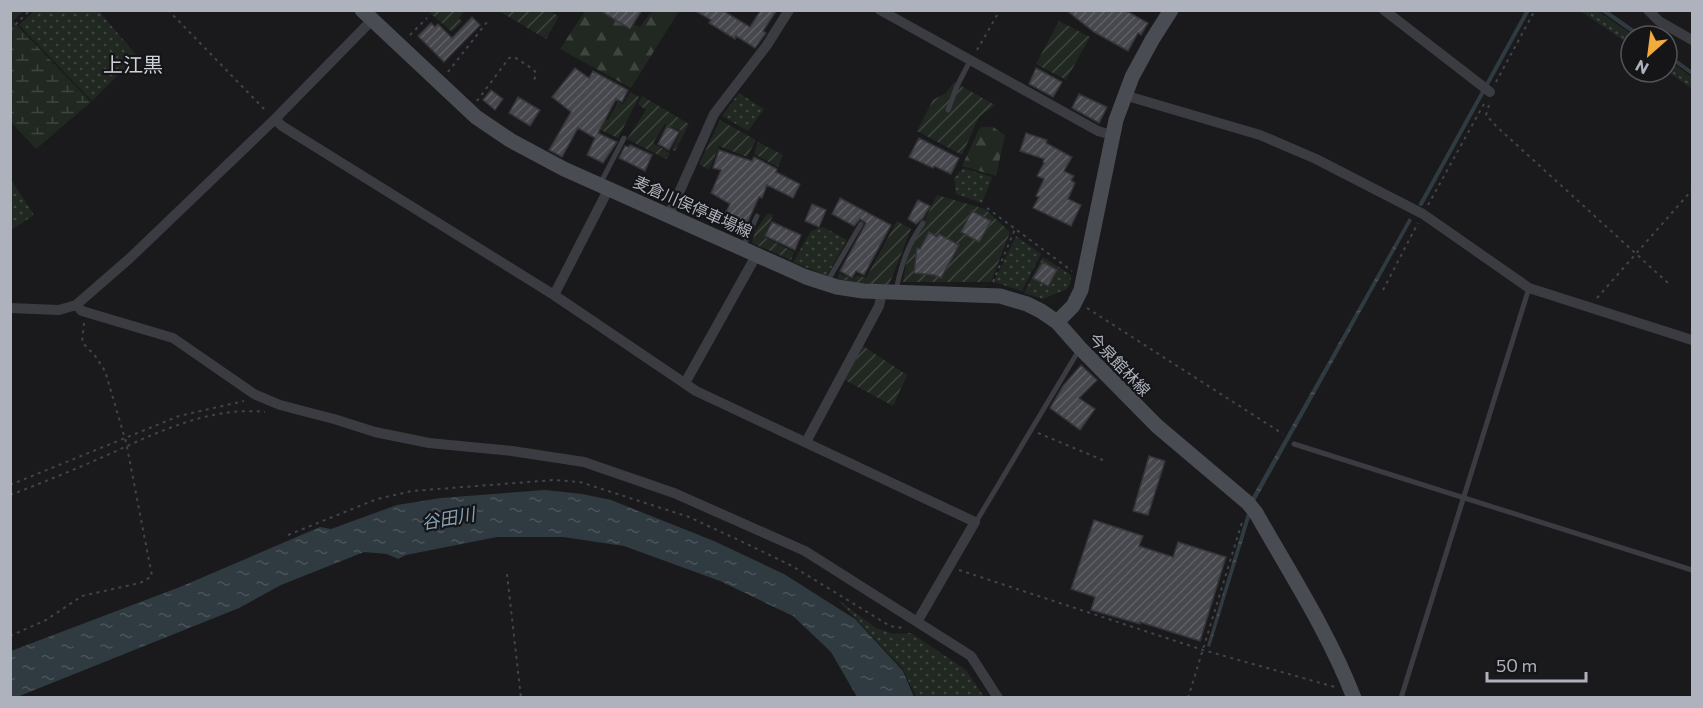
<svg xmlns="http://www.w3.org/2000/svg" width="1703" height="708" font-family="Commissioner,'Noto Sans JP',sans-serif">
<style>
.grass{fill:url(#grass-dots)}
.forest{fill:url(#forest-firs)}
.wetland{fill:url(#wetland-marsh)}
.park{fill:#202821}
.garden{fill:url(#garden-furrows)}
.water{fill:url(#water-ripples)}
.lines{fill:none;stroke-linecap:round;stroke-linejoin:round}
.stream{stroke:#303a41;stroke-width:4}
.building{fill:url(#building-hatch);stroke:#343439;stroke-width:1.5}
.path{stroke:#414449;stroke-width:2;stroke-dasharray:3 4.5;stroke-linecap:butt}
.lane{stroke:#3b3c42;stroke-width:5}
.street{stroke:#3b3c42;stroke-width:10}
.secondary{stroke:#494c52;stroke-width:15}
.labels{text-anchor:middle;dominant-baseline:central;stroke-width:4.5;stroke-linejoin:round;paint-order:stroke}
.street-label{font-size:16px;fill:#adb2bc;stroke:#151518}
.water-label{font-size:18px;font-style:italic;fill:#84a2b7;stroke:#151518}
.quarter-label{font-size:20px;fill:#ced1d8;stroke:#151518}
</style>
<defs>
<pattern id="grass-dots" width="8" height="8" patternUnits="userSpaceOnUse" patternTransform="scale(1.5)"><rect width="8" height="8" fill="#202821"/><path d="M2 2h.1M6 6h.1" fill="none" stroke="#3e453f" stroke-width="1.8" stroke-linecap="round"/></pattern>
<pattern id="forest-firs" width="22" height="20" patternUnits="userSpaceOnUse" patternTransform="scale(1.5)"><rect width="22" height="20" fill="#202821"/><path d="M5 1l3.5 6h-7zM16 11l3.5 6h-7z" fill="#3e453f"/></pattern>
<pattern id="wetland-marsh" width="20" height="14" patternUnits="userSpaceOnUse" patternTransform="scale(1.5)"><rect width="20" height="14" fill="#202821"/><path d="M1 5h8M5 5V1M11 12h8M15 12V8" fill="none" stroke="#3e453f"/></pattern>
<pattern id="garden-furrows" width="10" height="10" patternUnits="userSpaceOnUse" patternTransform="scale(1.5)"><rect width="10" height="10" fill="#202821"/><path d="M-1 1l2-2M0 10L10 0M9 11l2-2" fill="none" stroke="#3e453f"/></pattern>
<pattern id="water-ripples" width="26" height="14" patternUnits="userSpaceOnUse" patternTransform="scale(1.5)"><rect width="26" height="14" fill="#303a41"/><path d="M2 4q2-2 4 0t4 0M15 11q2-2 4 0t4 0" fill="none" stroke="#4b545a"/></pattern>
<pattern id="building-hatch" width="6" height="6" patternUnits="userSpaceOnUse" patternTransform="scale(1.5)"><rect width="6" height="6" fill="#47484d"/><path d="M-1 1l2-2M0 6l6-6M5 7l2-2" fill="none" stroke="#5f6065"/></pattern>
</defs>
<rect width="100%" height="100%" fill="#1a1a1d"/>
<path class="grass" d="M34 11H99L137 56 92 101 19 25Z
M739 93 764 109 748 131 722 116Z
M963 168 992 177 982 203 956 194 954 178Z
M12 181 34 215 11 230 10 182Z
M823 227 847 240 827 276 793 262 811 231Z
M1016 236 1041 254 1022 291 994 282Z
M1043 257 1071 275 1070 284 1067 289 1050 296 1043 299 1024 293Z
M838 600 876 628 894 634 911 633 966 670 984 697H916L903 669Z"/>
<path class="forest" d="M585 11H596L640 27 652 11H679L631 88 560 49Z
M982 127H993L1005 135 996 176 962 166 979 129Z"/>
<path class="wetland" d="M11 10 23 11 13 21 91 102 36 149 11 122Z"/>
<path class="park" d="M1580 11H1598L1633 35 1635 36H1631V46Z
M1667 59 1692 77V89L1667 71Z"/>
<path class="garden" d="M432 10H464V11L459 18 462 22 452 32 430 13Z
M499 11H548L559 16 546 39Z
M1059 21 1090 37 1066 80 1036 64Z
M954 82 995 105 979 117 962 155 917 131 933 100 946 93Z
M630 92 639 97 618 138 592 126 598 116 608 120 618 102 623 104Z
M642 96 689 124 675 151 672 150 681 131 665 124 653 143 670 153 666 159 627 139 646 110 638 104Z
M720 120 756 140 747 157 719 146 709 170 699 164Z
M758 142 783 155 778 167 754 154Z
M937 195 985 209 1010 232 991 282H903L908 254Z
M768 213 773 215 764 237 794 252 791 260 752 243 755 231Z
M897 221 911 229 889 285 863 284 838 279 839 273 853 280 857 275 866 278Z
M863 346 907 375 893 406 845 380Z"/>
<path class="water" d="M1409 218 1412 220 1255 501 1210 647 1207 646 1252 497Z
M545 490 582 494 611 500 714 541 784 574 855 619 903 671 914 697H857L831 652 793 616 720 581 624 546 563 537H497L406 555 398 559 387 554 364 552 281 585 239 608 17 697H11V651L180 587 320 527 331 529 397 505 441 498Z"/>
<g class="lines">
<path class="stream" d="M1603 10 1640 36
M1667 55 1692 73
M1421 204 1528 10"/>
</g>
<path class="building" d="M599 10H642L630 29Z
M694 10H722L750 27 761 10H777L763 31 766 33 755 48 736 36 735 39 709 23 711 20Z
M1066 10H1125L1148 23 1141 35 1138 33 1128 51 1094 32Z
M472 17 480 25 444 62 418 36 431 23 435 27 438 24 452 38Z
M575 68 589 78 593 71 628 90 622 102 616 99 598 133 617 142 603 163 587 155 595 138 578 128 562 157 549 150 571 112 552 97Z
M1036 68 1062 82 1053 97 1029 84Z
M491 90 503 99 495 110 483 100Z
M1079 94 1107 107 1099 123 1072 108Z
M518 97 540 110 530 126 509 113Z
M667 126 679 132 669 150 658 144Z
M1026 133 1047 140 1046 143 1072 157 1064 171 1074 176 1071 180 1075 183 1068 199 1081 205 1071 226 1033 208 1039 197 1036 196 1044 179 1037 176 1044 163 1043 162 1044 159 1020 151Z
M919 138 959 158 951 174 934 166 933 168 909 157Z
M630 145 652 155 645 171 619 158 625 146 629 147Z
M719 150 752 161 754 157 777 169 776 172 800 184 793 198 767 185 762 198 759 197 750 217 744 232 721 221 730 204 711 193 721 170 713 168Z
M840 198 891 225 864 275 856 271 852 278 840 271 866 223 860 219 854 226 832 214Z
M918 200 930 206 923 218 916 224 908 219Z
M812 204 826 210 819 227 805 221Z
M972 211 991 221 979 242 961 232Z
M772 222 801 235 795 250 765 236Z
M929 232 937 237 939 234 959 245 941 278 934 275 914 273 917 248 920 249Z
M1043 262 1057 270 1048 286 1033 278Z
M1081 365 1097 380 1079 398 1095 409 1080 430 1050 408 1063 386Z
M1149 456 1165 461 1148 515 1133 511Z
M1094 520 1143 536 1139 546 1173 557 1178 542 1226 557 1200 641 1140 622V624L1091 610 1095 597 1071 589Z"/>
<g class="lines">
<path class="path" d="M168 10 267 112
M1585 10 1631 43
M10 30 30 10
M410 35 427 18
M977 50 1000 10
M1667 68 1692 86
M448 72 487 22
M1496 82 1535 10
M477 101 509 58 514 57 533 69 536 73 534 81
M1489 105 1486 115 1496 126 1668 283
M1428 205 1485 102
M987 208 1072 271
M993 282 1015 229
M1383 290 1418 223
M1597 298 1692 190
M1087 308 1283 434
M1038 433 1105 461
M10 485 179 416 244 401
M10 495C42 483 73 470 103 457 154 434 208 406 265 412
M288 535 377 499 412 491 554 480 580 482 689 517 747 544 792 566 890 626 904 628
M959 570 1203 650 1335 687
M507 574 521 698
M10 636 46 620 82 596 140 583 152 576 126 442 105 371 96 357 82 342 84 323
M1188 698 1243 519"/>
<path class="lane" d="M948 110 957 86 970 61
M601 182 624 138
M743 247 757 216
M827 282 861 224
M896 290C902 263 907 246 923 223
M1294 444 1692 570
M976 522 1079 350
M1401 698 1529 288"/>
<path class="street" d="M880 10 1098 131 1111 135
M1384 10 1490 92
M1648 10 1659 21 1692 40
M1124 95 1260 135 1316 159 1423 214 1529 288 1692 340
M275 119 282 126 554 295 696 391 975 522 917 622
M669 215 714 114 767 45 789 10
M554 295 609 188
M76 305 82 311 173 338 254 394 280 405 334 419 375 432 429 443 512 451 584 462 674 493 805 551 971 656 998 698
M10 308 59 310 76 305 130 258 275 119 372 20
M685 383 757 254
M806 442 879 306 882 292"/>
<path class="secondary" d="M362 10 476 117 510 140 564 169 806 277 837 287 863 291 1000 296 1027 304 1041 311 1057 322 1080 348 1157 426 1248 503 1256 513C1290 573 1329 633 1354 698
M1057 322 1073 306 1081 290 1116 120 1132 77 1152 40 1171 10"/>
</g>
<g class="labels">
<g class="street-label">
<text transform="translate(693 206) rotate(24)">麦倉川俣停車場線</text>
<text transform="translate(1120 364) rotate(46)">今泉館林線</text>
</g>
<g class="water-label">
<text transform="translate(448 518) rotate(-10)">谷田川</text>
</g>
<g class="quarter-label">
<text x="133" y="64">上江黒</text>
</g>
</g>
<rect width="1703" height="708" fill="none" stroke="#adb2bc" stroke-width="24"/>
<g transform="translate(1649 54) rotate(208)"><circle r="28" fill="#151518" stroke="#52545a" stroke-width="1.5"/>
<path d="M0-4.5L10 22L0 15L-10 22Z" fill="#f4ab3b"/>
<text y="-9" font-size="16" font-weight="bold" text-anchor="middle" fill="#adb2bc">N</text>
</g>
<path d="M1487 672v9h99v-9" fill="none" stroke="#adb2bc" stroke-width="3"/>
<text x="1496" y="672" font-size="18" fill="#adb2bc" stroke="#151518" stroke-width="4.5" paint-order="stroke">50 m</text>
</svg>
